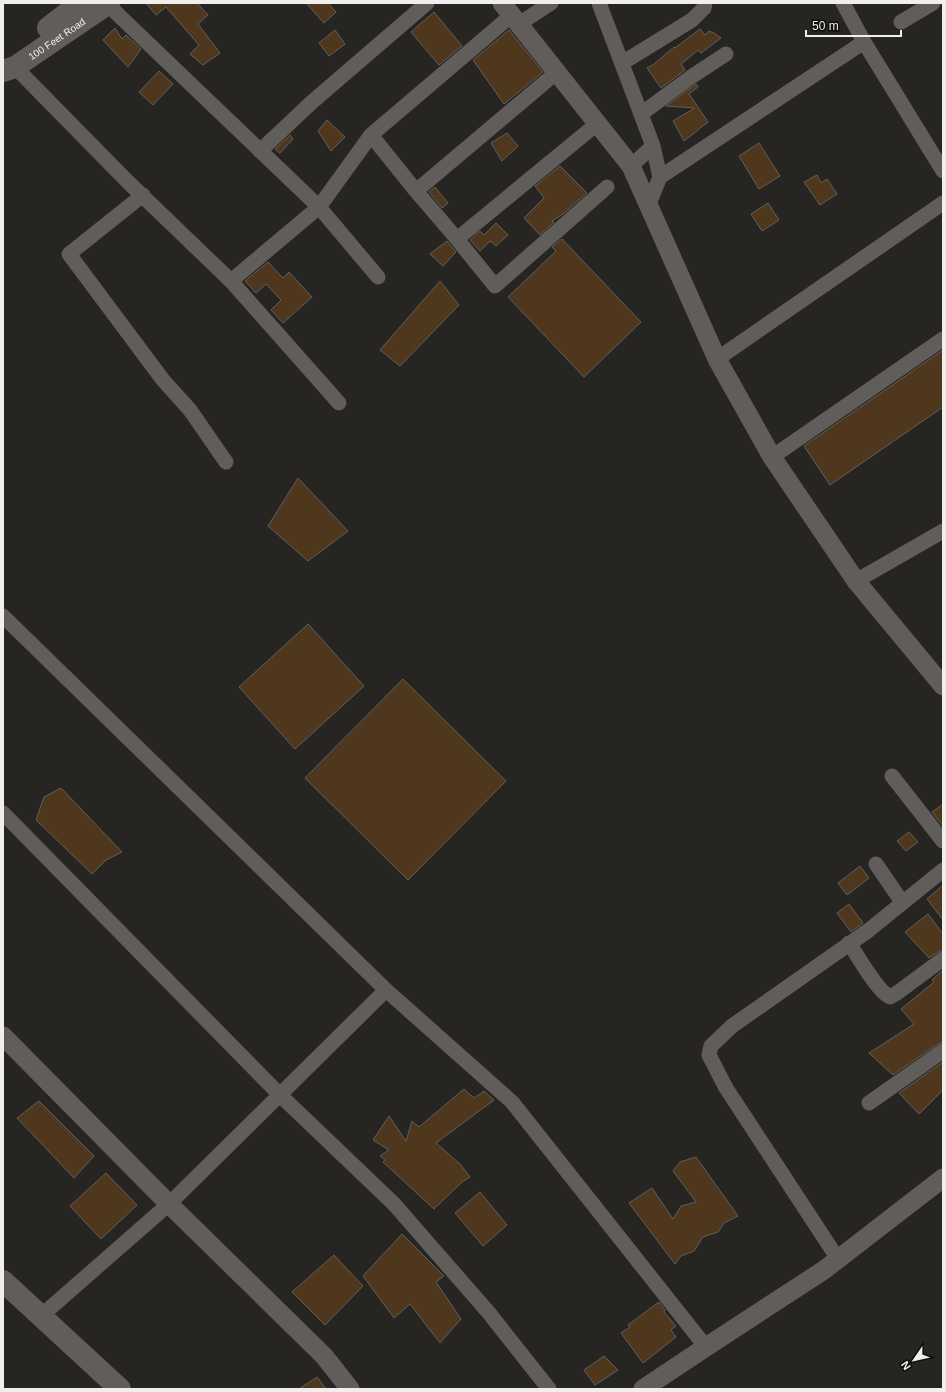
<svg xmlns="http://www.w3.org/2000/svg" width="946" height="1392" font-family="Helvetica,sans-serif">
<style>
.building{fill:#4e371d;stroke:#625f5c}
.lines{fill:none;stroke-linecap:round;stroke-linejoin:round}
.minor{stroke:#605d5a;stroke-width:15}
.tertiary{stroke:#605d5a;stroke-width:19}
.secondary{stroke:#605d5a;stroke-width:22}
.labels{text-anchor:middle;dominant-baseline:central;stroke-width:3;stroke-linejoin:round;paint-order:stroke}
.street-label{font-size:10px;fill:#f1efed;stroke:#0f0e0d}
</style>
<rect width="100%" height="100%" fill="#272522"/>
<path class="building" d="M146 3H197L208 15 198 24 220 53 203 65 190 54 199 45 166 7 156 15Z
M306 3H328L336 12 324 23Z
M434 12 462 46 439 65 411 32Z
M115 28 122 39 126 35 141 49 128 67 103 40Z
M700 29 705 35 709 31 714 33 721 38 701 53 698 50 681 64 685 70 661 88 647 68 653 65 674 47 675 48Z
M335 30 345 44 329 56 319 43Z
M509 30 543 72 504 104 473 60Z
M159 71 173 84 153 105 139 92Z
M696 84 698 87 689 94 708 122 684 141 673 121 695 108 666 106Z
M327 120 345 137 331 151 318 131Z
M507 133 518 146 502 161 491 143Z
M290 135 293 139 280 153 275 149Z
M759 143 780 176 759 189 739 156Z
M560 166 587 193 563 214 552 221 554 222 540 235 524 218 544 198 535 186Z
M817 175 821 183 827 179 837 194 820 205 804 182Z
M435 187 448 203 442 208 429 192Z
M768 203 779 220 762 231 751 214Z
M496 223 508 235 496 246 490 241 480 251 470 240 480 231 484 235Z
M562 239 641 322 584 377 508 297 556 251 552 247Z
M447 241 456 252 443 266 430 254Z
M268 262 283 278 289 272 312 297 283 323 271 310 281 300 266 284 256 293 245 281Z
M440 281 459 305 400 366 380 350Z
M943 350V407L830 485 804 446Z
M298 478 348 531 308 561 268 526Z
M308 624 364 686 295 749 239 687Z
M403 679 506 781 408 880 305 778Z
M61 788 122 852 106 860 92 874 36 820 44 797Z
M943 804V826L932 812Z
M909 832 918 842 906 851 897 841Z
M860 866 869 878 847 895 838 883Z
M943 885V920L927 899Z
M849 904 863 923 851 932 837 913Z
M928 914 943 934V950L938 952 929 958 905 932Z
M943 970V1042L938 1044 893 1075 869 1053 914 1024 901 1009 934 982 932 980Z
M943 1062V1090L919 1114 899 1093Z
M464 1089 474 1098 484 1091 494 1100 436 1143 461 1165 470 1177 462 1182 434 1209 383 1162 385 1160 380 1156 389 1150 373 1140 389 1116 406 1141 412 1121 419 1127Z
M39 1101 94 1156 74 1178 17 1118Z
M696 1157 738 1216 724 1223 718 1232 703 1237 694 1251 681 1256 675 1264 629 1203 652 1188 673 1219 681 1206 696 1202 673 1171 680 1162Z
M106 1173 137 1205 101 1239 70 1206Z
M480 1192 507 1225 483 1246 455 1213Z
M402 1234 444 1276 436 1282 461 1319 440 1343 410 1304 394 1318 363 1276Z
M334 1255 363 1286 325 1325 292 1292Z
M659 1302 665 1310 664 1312 676 1326 671 1330 676 1337 643 1363 621 1333 630 1327 628 1325Z
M604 1356 618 1370 595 1385 584 1370Z
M317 1377 326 1389H299Z"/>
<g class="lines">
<path class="minor" d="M599 3 653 146 631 166
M843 3 864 42 943 171
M901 22 933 3
M519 24 551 3
M622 63 692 20 704 8 705 3
M15 67 128 182 231 281 319 207 106 3
M641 114 691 77 726 54
M598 123 457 239 495 286 607 187
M371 135 416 191 457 239
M653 146 660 177
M260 151 312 102 427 3
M416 191 557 72
M143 195 69 254 163 380 190 410 226 462
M649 204 660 177 864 42
M378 277 319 207 371 135 512 15
M231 281 339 403
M717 359 943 203
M772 457 943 339
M856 581 943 531
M3 616 386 990 512 1102 706 1347
M892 776 943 841
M3 813 280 1095 394 1204 489 1313 549 1389
M876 864 902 902
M849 943C858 956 877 991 890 997L897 993 943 959
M869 1103 943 1051
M838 1259 726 1088 709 1055 711 1046 732 1026 869 930 943 870
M41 1316 169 1204 386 990"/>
<path class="tertiary" d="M502 3 631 166 717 359 772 457 856 581 943 686
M3 1036 169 1204 324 1356 350 1389
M643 1389 706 1347 824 1270 943 1178"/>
<g class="secondary">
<path d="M48 28 80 3"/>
<path id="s1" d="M3 71 15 67 109 3"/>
<path d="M3 1281 120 1389"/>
</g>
</g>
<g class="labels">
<g class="street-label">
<text stroke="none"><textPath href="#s1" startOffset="63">100 Feet Road</textPath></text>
</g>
</g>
<rect width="946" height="1392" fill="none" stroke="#f1efed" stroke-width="8"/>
<g transform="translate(914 1360) rotate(236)" stroke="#0f0e0d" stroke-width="3" paint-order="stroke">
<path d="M0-3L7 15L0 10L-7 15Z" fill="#f1efed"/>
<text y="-6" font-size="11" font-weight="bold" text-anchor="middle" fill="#f1efed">N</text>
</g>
<path d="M806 30v6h95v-6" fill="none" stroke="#f1efed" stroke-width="2"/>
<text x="812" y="30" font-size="12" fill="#f1efed" stroke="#0f0e0d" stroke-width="3" paint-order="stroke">50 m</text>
</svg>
